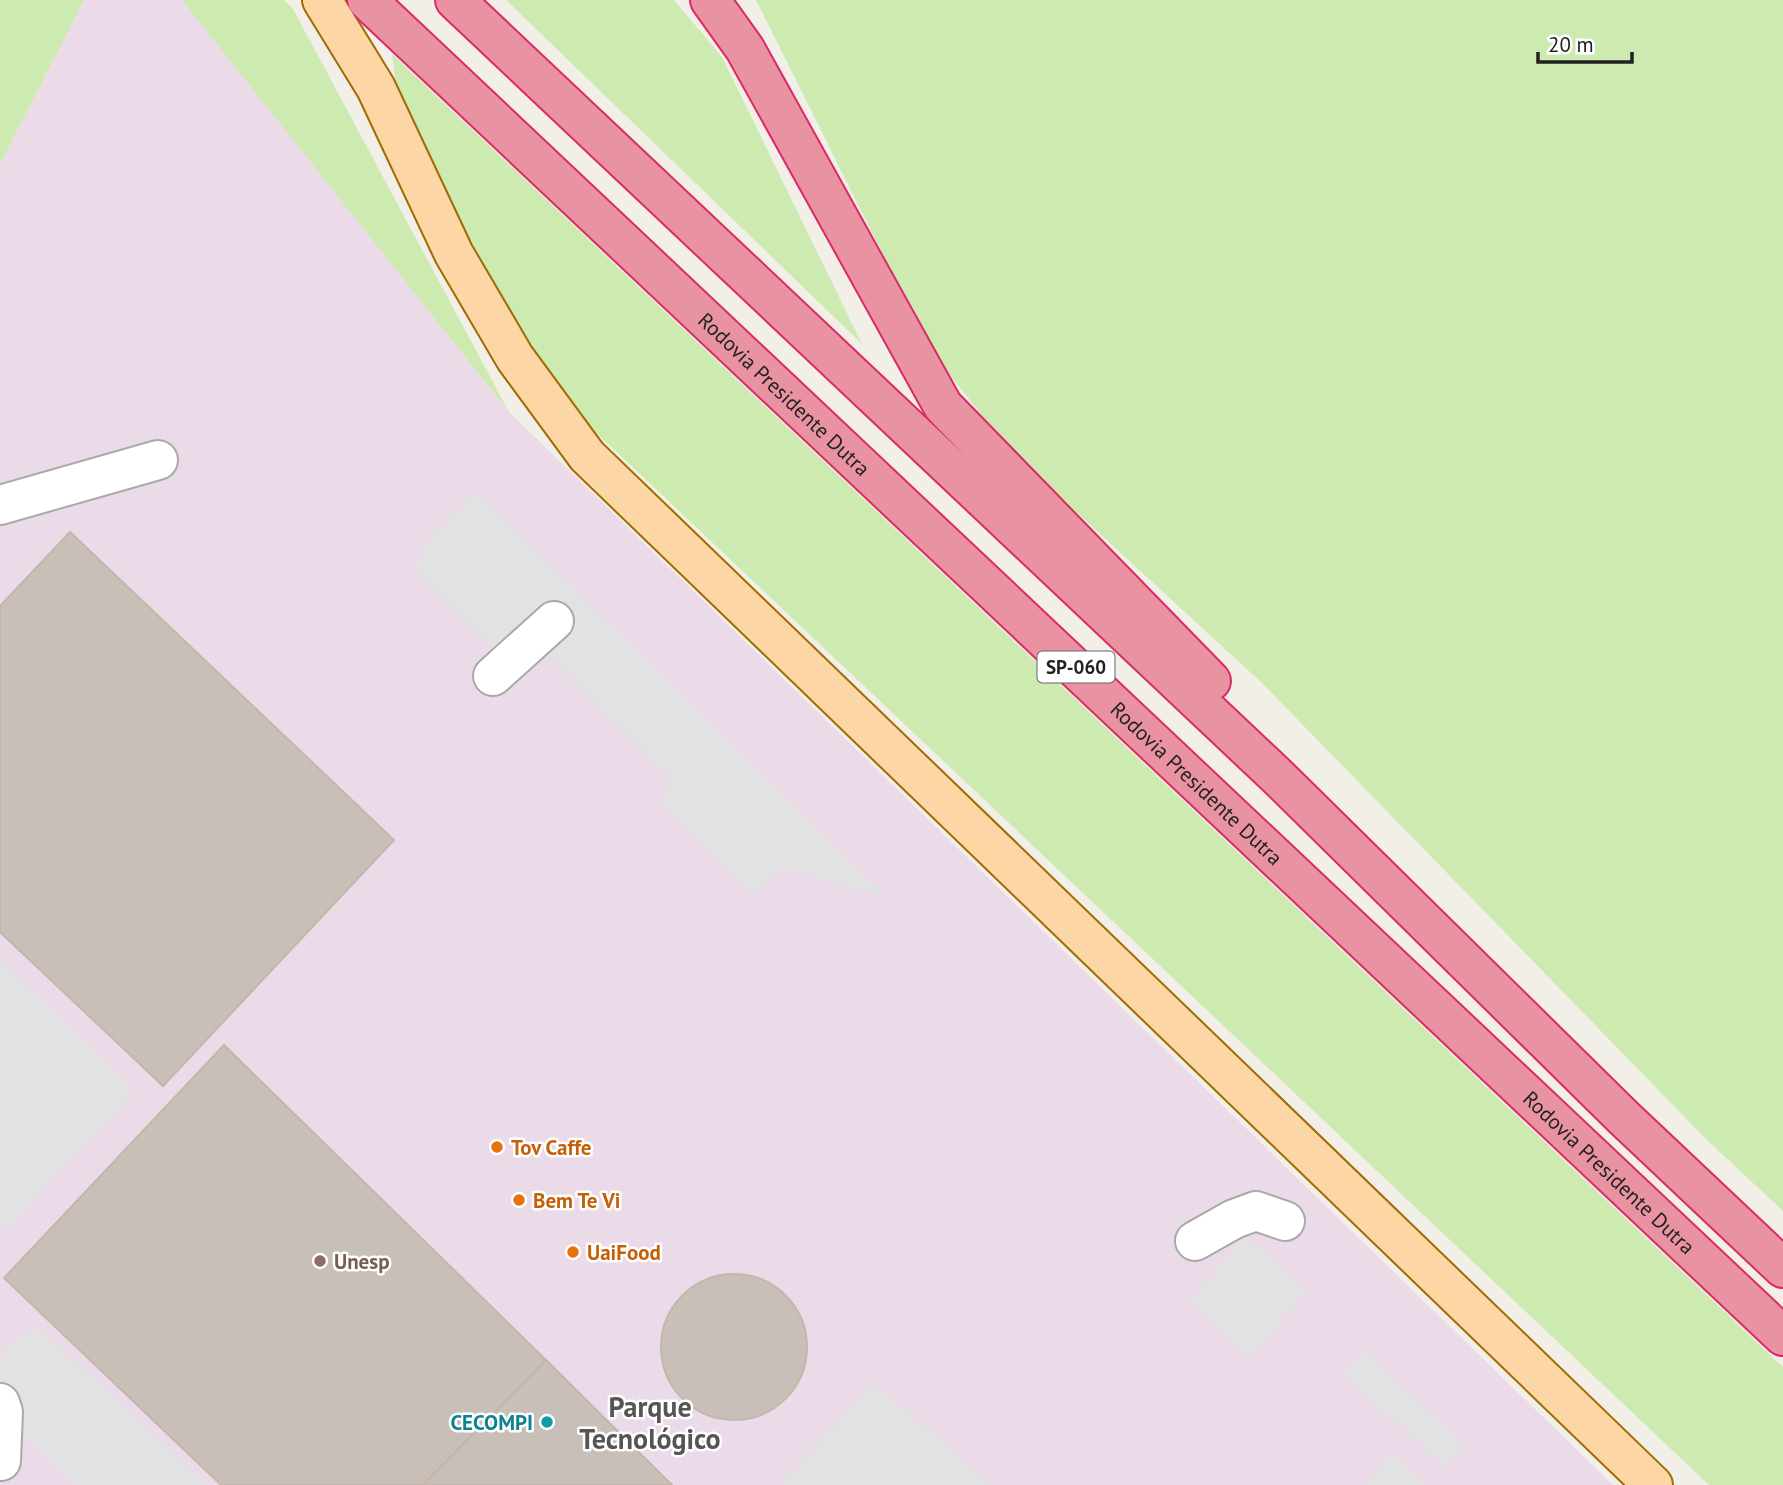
<svg xmlns="http://www.w3.org/2000/svg" width="1783" height="1485" font-family="'PT Sans',sans-serif">
<style>
.industrial{fill:#ebdbe8}
.grass{fill:#cdebb0}
.parking{fill:#e2e2e2}
.building{fill:#c7bfb8;stroke:#c4b6ab;stroke-width:2}
.lines{fill:none;stroke-linecap:round;stroke-linejoin:round}
.minor-casing{stroke:#a9a9a9;stroke-width:42}
.major-casing{stroke:#a06b00;stroke-width:42}
.highway-casing{stroke:#dc2a67;stroke-width:42}
.minor{stroke:#fff;stroke-width:38}
.major{stroke:#fcd6a4;stroke-width:38}
.highway{stroke:#e892a2;stroke-width:38}
.food-dot{fill:#e8710a;stroke:#fff;stroke-width:2.5}
.education-dot{fill:#8d6e63;stroke:#fff;stroke-width:2.5}
.culture-dot{fill:#0f9aa8;stroke:#fff;stroke-width:2.5}
.labels{text-anchor:middle;dominant-baseline:central;stroke-width:5;stroke-linejoin:round;paint-order:stroke}
.shield{fill:#fff;stroke:#646464;stroke-width:2}
.shield-label{font-size:19px;font-weight:bold;fill:#222}
.street-label{font-size:21px;fill:#222;stroke:#fff}
.food-label{font-size:21px;font-weight:bold;fill:#c56008;stroke:#fff;text-anchor:start}
.education-label{font-size:21px;font-weight:bold;fill:#785e54;stroke:#fff;text-anchor:start}
.culture-label{font-size:21px;font-weight:bold;fill:#0d838f;stroke:#fff;text-anchor:end}
.district-label{font-size:28px;font-weight:bold;fill:#555;stroke:#fff}
</style>
<rect width="100%" height="100%" fill="#f2efe9"/>
<path class="industrial" d="M84 0H184L509 412 1613 1485H0V165Z"/>
<path class="grass" d="M0 0H84L0 165Z
M182 0H284L293 9 509 412Z
M506 0H674L722 57 862 344Z
M756 0H1783V1211L1707 1140 1262 683 1013 454 949 374 919 327Z
M392 54 1783 1367V1485H1709L568 406 498 302 397 92Z"/>
<path class="parking" d="M476 492 885 896 781 868 755 894 663 803 671 777 547 652 522 676 416 570 427 541Z
M0 960 135 1089 6 1230 0 1224Z
M1246 1237 1305 1292 1250 1356 1191 1299Z
M36 1326 208 1485H74L1 1411V1351Z
M1364 1351 1463 1444 1443 1465 1344 1372Z
M876 1385 991 1485H779Z
M1393 1452 1428 1485H1364Z"/>
<path class="building" d="M70 532 394 840 163 1086 0 932V606Z
M224 1045 546 1360 423 1485H221L4 1278Z
M661 1347a73 73 0 1 1 146 0a73 73 0 1 1-146 0Z
M546 1360 672 1485H423Z"/>
<g class="lines">
<g class="minor-casing">
<path id="minor" d="M0 505 158 460
M493 676 554 621
M1195 1241 1234 1219 1256 1211 1285 1221
M0 1403 3 1412 1 1461"/>
</g>
<g class="major-casing">
<path id="major" d="M322 0 376 88 454 254 515 358 587 456 1653 1485"/>
</g>
<g class="highway-casing">
<g id="highway">
<path id="s1" d="M367 0 1783 1336"/>
<path d="M455 0 1278 777 1623 1117 1783 1268"/>
<path d="M710 0 745 49 943 406 1211 681"/>
</g>
</g>
<use href="#minor" class="minor"/>
<use href="#major" class="major"/>
<use href="#highway" class="highway"/>
</g>
<g class="food-dot">
<circle cx="497" cy="1147" r="7"/>
<circle cx="519" cy="1200" r="7"/>
<circle cx="573" cy="1252" r="7"/>
</g>
<circle class="education-dot" cx="320" cy="1261" r="7"/>
<circle class="culture-dot" cx="547" cy="1422" r="7"/>
<g class="labels">
<rect class="shield" x="1037.5" y="651.5" width="77" height="31" rx="5"/>
<g class="shield-label">
<text x="1076" y="667">SP-060</text>
</g>
<g class="street-label">
<text stroke="none"><textPath href="#s1" startOffset="574">Rodovia Presidente Dutra</textPath></text>
<text stroke="none"><textPath href="#s1" startOffset="1141">Rodovia Presidente Dutra</textPath></text>
<text stroke="none"><textPath href="#s1" startOffset="1708">Rodovia Presidente Dutra</textPath></text>
</g>
<g class="food-label">
<text x="511" y="1147">Tov Caffe</text>
<text x="533" y="1200">Bem Te Vi</text>
<text x="587" y="1252">UaiFood</text>
</g>
<g class="education-label">
<text x="334" y="1261">Unesp</text>
</g>
<g class="culture-label">
<text x="533" y="1422">CECOMPI</text>
</g>
<g class="district-label">
<text x="650" y="1406">Parque<tspan x="650" dy="32">Tecnológico</tspan></text>
</g>
</g>
<path d="M1538 52v10h94v-10" fill="none" stroke="#222222" stroke-width="3.5"/>
<text x="1548" y="52" font-size="21" fill="#222222" stroke="#ffffff" stroke-width="5" paint-order="stroke">20 m</text>
</svg>
